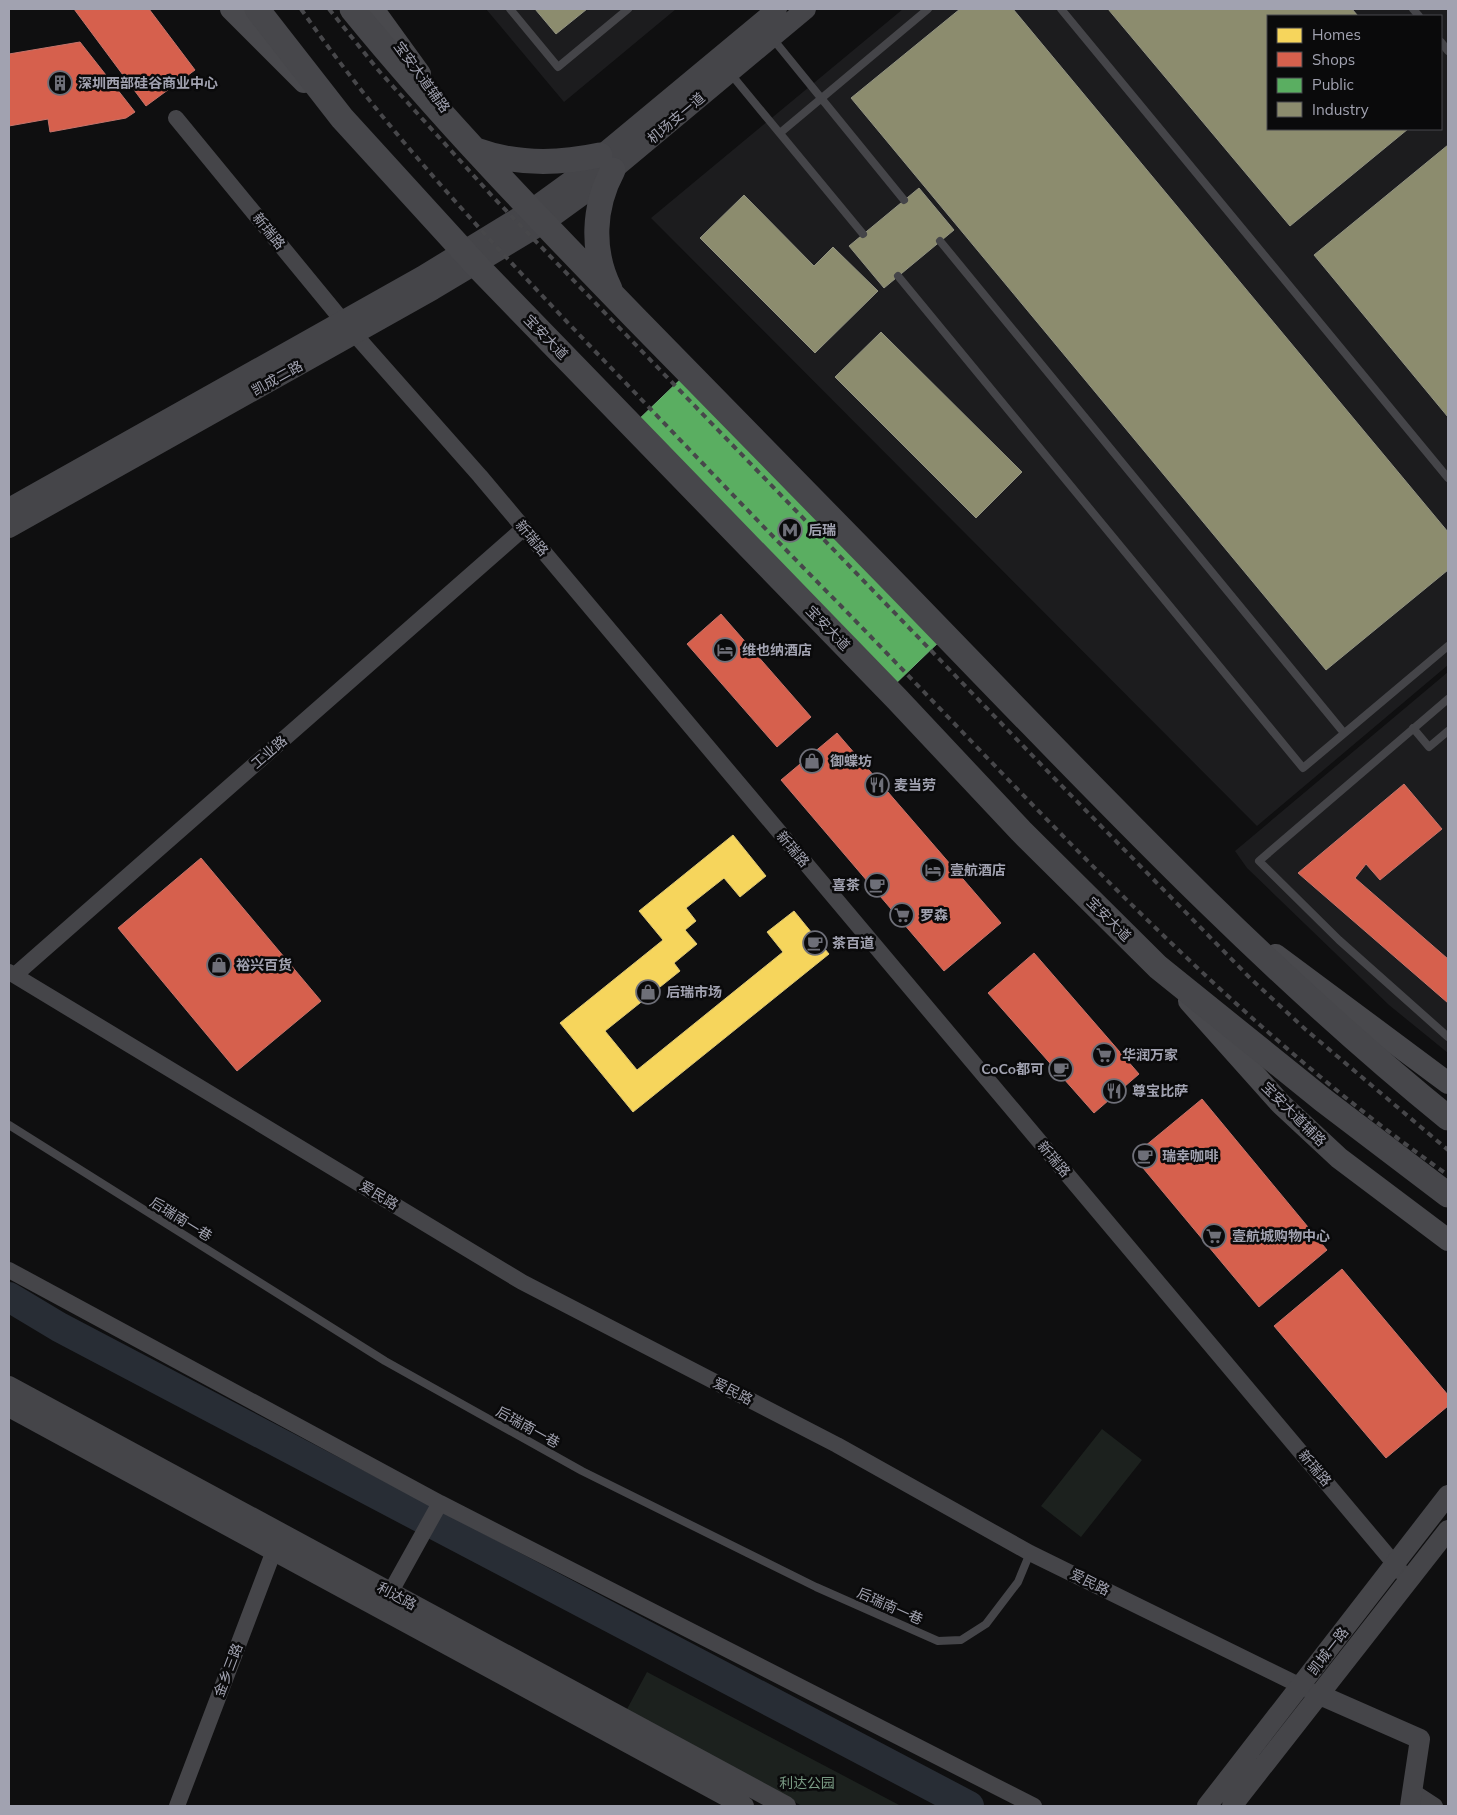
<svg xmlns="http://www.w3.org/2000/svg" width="1457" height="1815" font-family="Mulish,'Noto Sans SC',sans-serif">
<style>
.built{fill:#1c1c1e;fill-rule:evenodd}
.green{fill:#1c211e}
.homes{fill:#f6d55c;stroke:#dcc675}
.shops{fill:#d6604d;stroke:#c6746b}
.public{fill:#5aae61;stroke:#6faa79}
.industry{fill:#8c8c6e;stroke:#929382}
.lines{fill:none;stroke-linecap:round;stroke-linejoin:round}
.river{stroke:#282d35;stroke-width:30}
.service{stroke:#454549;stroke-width:8}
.minor{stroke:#454549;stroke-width:16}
.tertiary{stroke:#454549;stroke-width:20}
.secondary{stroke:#49494d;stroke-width:22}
.primary{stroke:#47474b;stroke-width:25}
.rail{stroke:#47474a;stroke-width:4;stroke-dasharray:6 5;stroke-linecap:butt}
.labels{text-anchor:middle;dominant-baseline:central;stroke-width:5;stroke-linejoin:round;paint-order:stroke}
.street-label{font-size:14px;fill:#a1a2b0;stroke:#0a0a0b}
.poi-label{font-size:14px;font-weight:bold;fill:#a1a2b0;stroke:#0a0a0b;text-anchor:start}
.park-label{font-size:14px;fill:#799a83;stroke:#0a0a0b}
</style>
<rect width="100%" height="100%" fill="#0f0f10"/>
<path class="built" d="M486 9H676L564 102Z
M903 9H1448V665L1257 826 651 218ZM1268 16H1441V129H1268Z
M1448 672V1053L1389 1005 1247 868 1235 851Z"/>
<path class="green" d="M1102 1429 1142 1460 1081 1537 1041 1506Z
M647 1672 901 1806H802L626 1711Z"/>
<path class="homes" d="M733 835 766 876 740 897 724 878 686 908 696 921 685 930 697 944 674 963 680 971 605 1031 637 1070 783 952 767 932 794 911 829 954 633 1112 560 1023 663 940 639 911Z"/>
<path class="shops" d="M64 9H149L195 70 146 106 74 9Z
M80 42 135 112 126 118 50 132 48 119 9 126V54Z
M721 614 811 717 777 747 687 644Z
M837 733 1001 923 944 971 781 780Z
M1404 784 1442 829 1380 880 1366 864 1355 878 1448 959V1003L1298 873Z
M201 858 321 1001 237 1071 118 928Z
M1034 953 1139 1074 1094 1113 988 993Z
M1202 1099 1327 1250 1259 1307 1133 1156Z
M1342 1269 1448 1395V1406L1386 1458 1274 1326Z"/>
<path class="public" d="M686 374 943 638 891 688 634 424Z"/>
<path class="industry" d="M535 9H587L556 34Z
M960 9H1013L1448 532V570L1326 670 851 98Z
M1108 9H1352L1358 16H1268V129H1408L1290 226Z
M1448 145V417L1314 255Z
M919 188 954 230 884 288 849 246Z
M744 195 814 266 833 247 878 291 815 353 700 238Z
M881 332 1022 472 976 518 835 377Z"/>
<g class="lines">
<path class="river" d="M9 1297 59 1327 969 1806"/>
<path class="service" d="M510 9 558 67 628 9
M1061 9 1448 478
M1413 9 1419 16
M773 39 904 200
M1441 42 1448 51
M730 73 863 234
M780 133 928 9
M940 241 1344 733
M898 276 1303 768 1448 646
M1448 699 1259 861 1339 940 1448 1037
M1413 728 1429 747 1448 731
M9 1125 385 1361 582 1471 816 1587 938 1641 961 1640 986 1624 1018 1582 1030 1553"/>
<path class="minor" d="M176 118 342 320 480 476 1409 1581
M9 972 522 1282 837 1445 1030 1553 1311 1691
M15 975 524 528
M9 1270 440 1503 1034 1806
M390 1593 440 1503
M1412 1791 1435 1806
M177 1806 278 1540"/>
<path class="tertiary" d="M9 508 422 276 530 210 570 181 777 9
M9 528 433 290 543 224 583 195 806 9
M9 1386 786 1806
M9 1407 744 1806
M1320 1695 1420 1739 1410 1806
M1207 1806 1448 1495
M1232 1806 1448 1530"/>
<path class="secondary" d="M231 9 304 82
M373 9 420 74
M1276 955 1448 1083
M1189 1001 1281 1104 1339 1158 1448 1240"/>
<path class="primary" d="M257 9 342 118 478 267 897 699 1021 831 1158 967 1323 1100 1448 1195
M352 9C441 118 540 220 638 321 717 401 795 482 874 562 1060 752 1241 950 1448 1118
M476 150C517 165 558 164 600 155
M610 289C591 251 593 207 613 170"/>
<path class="rail" d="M301 9C386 131 488 239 590 346 674 433 757 521 842 607 1035 805 1221 1015 1448 1175
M329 9 379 71 493 197 1057 781 1251 979 1305 1029 1448 1150"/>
</g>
<defs>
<g id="building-ring" transform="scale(1.25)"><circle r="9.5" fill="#0a0a0b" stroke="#6e6f78" stroke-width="1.5"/><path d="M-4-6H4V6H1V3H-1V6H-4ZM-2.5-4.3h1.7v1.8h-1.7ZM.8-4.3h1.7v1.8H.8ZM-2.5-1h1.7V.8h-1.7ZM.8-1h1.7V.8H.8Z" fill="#6e6f78"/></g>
<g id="metro-ring" transform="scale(1.25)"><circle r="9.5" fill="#0a0a0b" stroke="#6e6f78" stroke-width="1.5"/><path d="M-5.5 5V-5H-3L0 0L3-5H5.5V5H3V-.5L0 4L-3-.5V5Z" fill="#6e6f78"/></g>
<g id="hotel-ring" transform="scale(1.25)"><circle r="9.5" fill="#0a0a0b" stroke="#6e6f78" stroke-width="1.5"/><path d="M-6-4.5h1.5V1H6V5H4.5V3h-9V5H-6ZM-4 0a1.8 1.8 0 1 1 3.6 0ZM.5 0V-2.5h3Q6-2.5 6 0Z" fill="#6e6f78"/></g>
<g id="shop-ring" transform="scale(1.25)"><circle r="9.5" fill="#0a0a0b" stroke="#6e6f78" stroke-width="1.5"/><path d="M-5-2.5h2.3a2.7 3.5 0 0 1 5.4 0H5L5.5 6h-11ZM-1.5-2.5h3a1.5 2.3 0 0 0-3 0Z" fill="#6e6f78"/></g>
<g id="restaurant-ring" transform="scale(1.25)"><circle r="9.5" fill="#0a0a0b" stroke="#6e6f78" stroke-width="1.5"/><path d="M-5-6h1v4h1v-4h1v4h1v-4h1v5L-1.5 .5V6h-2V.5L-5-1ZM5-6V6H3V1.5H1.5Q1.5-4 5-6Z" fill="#6e6f78"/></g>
<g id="cafe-ring" transform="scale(1.25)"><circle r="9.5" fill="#0a0a0b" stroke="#6e6f78" stroke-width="1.5"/><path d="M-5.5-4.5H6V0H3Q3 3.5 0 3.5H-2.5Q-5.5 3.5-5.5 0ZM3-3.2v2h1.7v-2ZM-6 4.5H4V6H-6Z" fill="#6e6f78"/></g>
<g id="supermarket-ring" transform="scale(1.25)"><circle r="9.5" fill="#0a0a0b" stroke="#6e6f78" stroke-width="1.5"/><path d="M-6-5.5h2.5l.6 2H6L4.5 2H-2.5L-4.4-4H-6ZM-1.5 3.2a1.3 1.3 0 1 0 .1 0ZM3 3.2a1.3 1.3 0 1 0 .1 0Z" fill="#6e6f78"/></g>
</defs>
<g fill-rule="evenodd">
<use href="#building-ring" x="60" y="83"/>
<use href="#metro-ring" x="790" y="530"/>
<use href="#hotel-ring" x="725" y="650"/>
<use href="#shop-ring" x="812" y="761"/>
<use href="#restaurant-ring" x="877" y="785"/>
<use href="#hotel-ring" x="933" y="870"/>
<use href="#cafe-ring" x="877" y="885"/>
<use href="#supermarket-ring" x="902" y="915"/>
<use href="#cafe-ring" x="815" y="943"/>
<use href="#shop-ring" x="219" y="965"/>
<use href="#shop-ring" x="648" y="992"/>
<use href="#supermarket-ring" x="1104" y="1055"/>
<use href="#cafe-ring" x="1061" y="1069"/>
<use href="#restaurant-ring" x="1114" y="1091"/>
<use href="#cafe-ring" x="1145" y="1156"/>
<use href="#supermarket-ring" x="1214" y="1236"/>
</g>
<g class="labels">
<g class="street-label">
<text transform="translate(422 77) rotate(54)">宝安大道辅路</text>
<text transform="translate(676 118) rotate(-40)">机场支一道</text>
<text transform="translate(269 231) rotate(51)">新瑞路</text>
<text transform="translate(546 337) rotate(46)">宝安大道</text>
<text transform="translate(277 378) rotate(-29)">凯成二路</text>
<text transform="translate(532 538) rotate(50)">新瑞路</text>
<text transform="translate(828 628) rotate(46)">宝安大道</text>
<text transform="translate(269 752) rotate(-41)">工业路</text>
<text transform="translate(793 849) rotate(50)">新瑞路</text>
<text transform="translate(1109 919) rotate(45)">宝安大道</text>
<text transform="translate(1294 1114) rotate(45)">宝安大道辅路</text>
<text transform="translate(1054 1159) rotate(50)">新瑞路</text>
<text transform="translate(379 1195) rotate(31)">爱民路</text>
<text transform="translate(181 1219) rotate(32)">后瑞南一巷</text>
<text transform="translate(733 1391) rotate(27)">爱民路</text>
<text transform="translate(528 1427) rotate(29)">后瑞南一巷</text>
<text transform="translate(1315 1468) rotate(50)">新瑞路</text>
<text transform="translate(1090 1582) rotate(26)">爱民路</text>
<text transform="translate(397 1596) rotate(28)">利达路</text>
<text transform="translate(890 1606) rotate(24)">后瑞南一巷</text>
<text transform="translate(1328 1651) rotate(-52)">凯城一路</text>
<text transform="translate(228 1670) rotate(-69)">金乡三路</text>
</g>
<g class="poi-label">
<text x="78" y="83">深圳西部硅谷商业中心</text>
<text x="808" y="530">后瑞</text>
<text x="742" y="650">维也纳酒店</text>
<text x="830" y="761">御蝶坊</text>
<text x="894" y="785">麦当劳</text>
<text x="950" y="870">壹航酒店</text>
<text x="860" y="885" text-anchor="end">喜茶</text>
<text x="920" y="915">罗森</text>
<text x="832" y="943">茶百道</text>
<text x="236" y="965">裕兴百货</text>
<text x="666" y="992">后瑞市场</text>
<text x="1122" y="1055">华润万家</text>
<text x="1044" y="1069" text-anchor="end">CoCo都可</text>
<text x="1132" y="1091">尊宝比萨</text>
<text x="1162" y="1156">瑞幸咖啡</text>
<text x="1232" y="1236">壹航城购物中心</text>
</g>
<g class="park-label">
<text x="807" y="1783">利达公园</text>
</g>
</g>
<rect width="1457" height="1815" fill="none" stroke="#a1a2b0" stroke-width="20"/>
<rect x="1267" y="15" width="175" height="115" fill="#0a0a0b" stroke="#46474d"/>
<rect x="1277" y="28" width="25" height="15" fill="#f6d55c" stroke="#46474d"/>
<text x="1312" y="40" font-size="15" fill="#a1a2b0">Homes</text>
<rect x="1277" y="52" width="25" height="15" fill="#d6604d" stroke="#46474d"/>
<text x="1312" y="65" font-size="15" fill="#a1a2b0">Shops</text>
<rect x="1277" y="78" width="25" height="15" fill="#5aae61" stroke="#46474d"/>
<text x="1312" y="90" font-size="15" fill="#a1a2b0">Public</text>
<rect x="1277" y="102" width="25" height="15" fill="#8c8c6e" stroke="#46474d"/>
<text x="1312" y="115" font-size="15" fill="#a1a2b0">Industry</text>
</svg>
